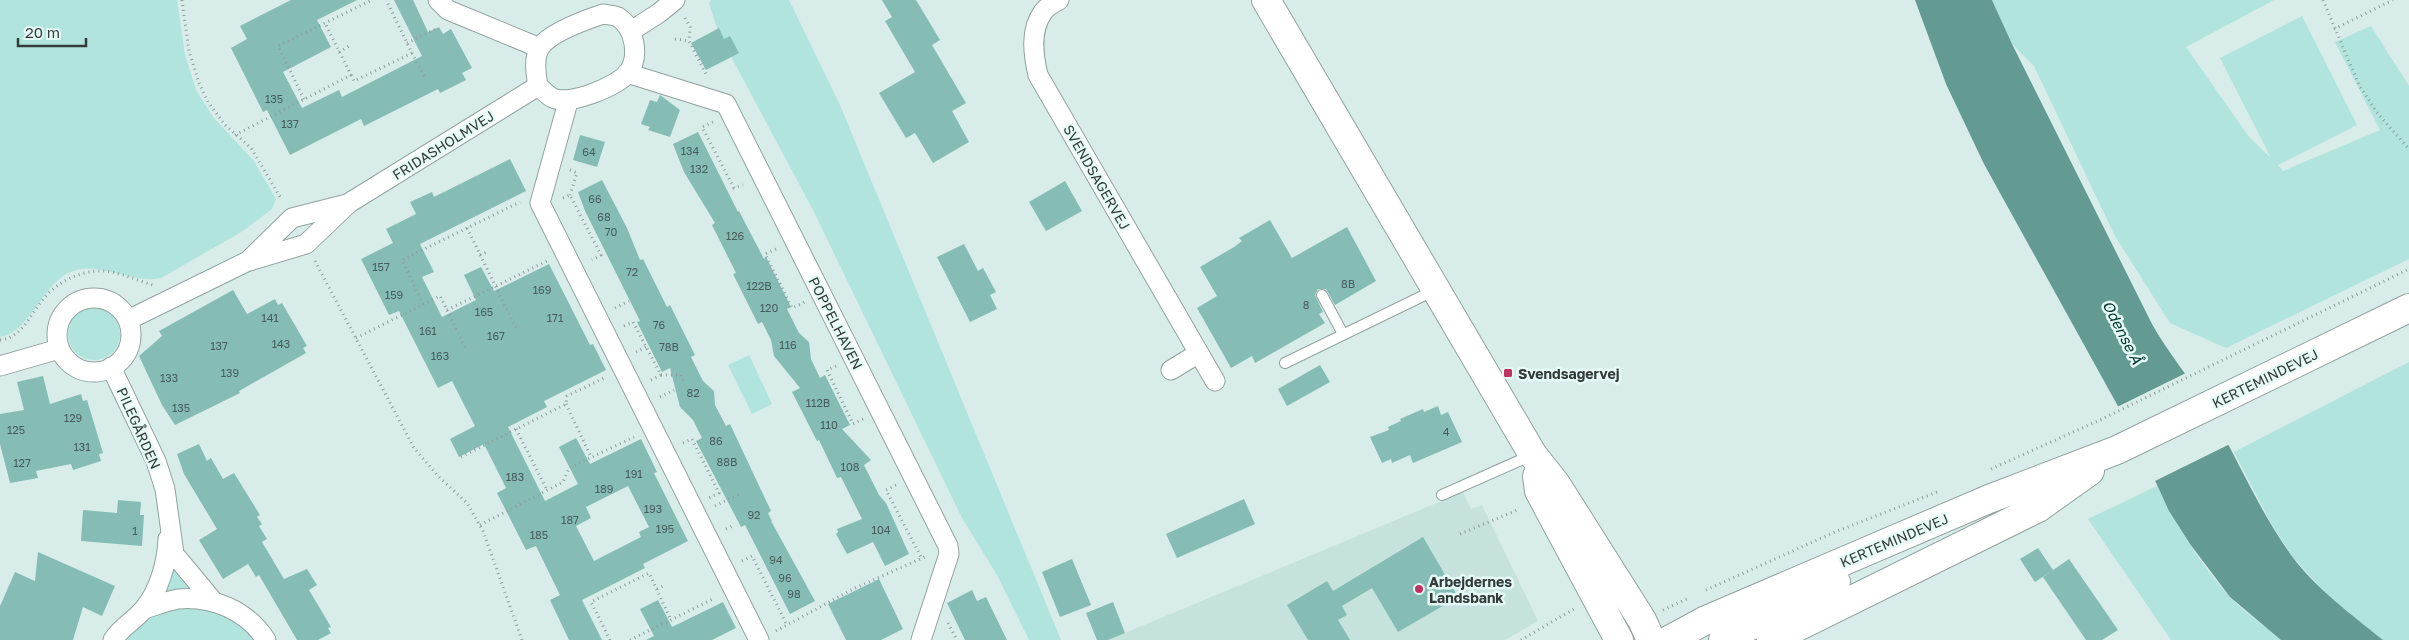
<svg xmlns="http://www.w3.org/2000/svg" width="2409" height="640" font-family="'Golos Text',sans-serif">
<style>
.built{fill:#c5e2dd}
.green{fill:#b0e4dd}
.water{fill:#639b93}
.pier{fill:#d8ece9}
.building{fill:#85bdb5;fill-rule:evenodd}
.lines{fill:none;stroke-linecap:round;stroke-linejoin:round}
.lane-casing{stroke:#90a3a0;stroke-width:12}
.street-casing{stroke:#90a3a0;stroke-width:21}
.secondary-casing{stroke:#90a3a0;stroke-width:30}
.path{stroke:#8e9d9b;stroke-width:3;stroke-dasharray:1 4;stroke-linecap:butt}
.lane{stroke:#fff;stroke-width:10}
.street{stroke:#fff;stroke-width:19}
.secondary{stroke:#fff;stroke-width:28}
.poi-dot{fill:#bf3262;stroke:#e6faf6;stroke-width:2}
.labels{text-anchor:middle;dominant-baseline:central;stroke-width:5;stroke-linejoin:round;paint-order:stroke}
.number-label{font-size:11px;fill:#485c5a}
.street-label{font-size:14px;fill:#343c3b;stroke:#e6faf6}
.poi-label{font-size:14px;font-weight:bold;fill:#343c3b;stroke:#e6faf6;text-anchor:start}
.water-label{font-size:15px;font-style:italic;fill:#003530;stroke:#e6faf6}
</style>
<rect width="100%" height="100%" fill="#d8ece9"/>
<path class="built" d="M1463 492 1471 509 1482 505 1538 621 1505 640H1108Z"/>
<path class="green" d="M0 0H177L185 55 196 90 213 117 254 161 276 199 272 209 243 231 161 278C129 285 98 257 66 274 41 289 28 333 0 337Z
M711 0H789L840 105 1061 640H1029L997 575 962 518 813 210 719 34 709 3Z
M1992 0H2274L2186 47 2249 137 2271 158 2220 58 2302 16 2357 125 2278 165 2283 171 2380 130 2335 42 2371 26 2409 86V259L2226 348 2170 323 2115 236 2034 66 2012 44Z
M68 334a26 26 0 1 1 52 0a26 26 0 1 1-52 0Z
M749 355 772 404 752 414 728 365Z
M2409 362V640H2383L2328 596 2292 556 2272 525 2234 452Z
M2157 486C2176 525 2200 564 2229 596 2244 613 2266 626 2283 640H2171L2088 519Z
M172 565 188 588 161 592Z
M182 606C218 610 230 615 256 640H122C138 620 158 613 182 606Z"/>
<path class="water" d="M1915 0H1992L2012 44 2152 324C2168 353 2190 378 2207 406 2236 455 2258 509 2291 555 2316 589 2351 614 2383 640H2281L2230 597 2190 544 2169 511 2135 437 1984 164 1946 84Z"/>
<path class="pier" d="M2186 373 2208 402 2232 443 2153 482 2115 408Z"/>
<path class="building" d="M291 0H357L317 20 331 47 283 72 302 108 339 90 342 97 422 56 394 0H413L428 32 439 27 443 34 451 29 472 68 462 73 466 80 440 93 438 89 364 126 361 119 290 155 267 110 263 112 231 48 247 39 240 26Z
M882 0H916L940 40 932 45 966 103 952 111 969 142 933 163 915 133 906 138 879 93 915 72 885 21 892 17Z
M719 28 724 39 730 36 739 53 706 70 691 43Z
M660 95 680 110 670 137 648 130 650 127 641 124 650 100 657 102Z
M698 132 738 212 739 211 764 259 766 257 791 307 787 309 799 333 809 342 811 359 820 378 825 375 850 425 842 429 871 460 864 465 879 495 886 503 909 554 885 566 873 542 847 554 836 534 838 532 837 529 862 519 841 477 837 478 819 440 817 441 792 392 800 388 774 356 771 340 762 322 758 324 733 274 736 273 712 225 715 223 684 172 673 144Z
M580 135 605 142 597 167 573 160Z
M510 159 526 191 420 244 434 272 422 277 442 317 476 300 464 275 481 267 494 291 549 264 590 345 593 344 606 370 544 401 547 407 508 427 545 501 578 484 559 447 576 438 590 464 641 439 657 472 654 473 688 541 643 564 645 568 582 600 602 640H569L550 600 560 595 536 546 526 550 497 493 506 488 484 444 459 457 450 439 475 426 452 381 438 388 399 311 389 315 361 259 393 243 386 229 416 214 410 202 432 192 434 197ZM628 486 649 527 639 532 641 537 594 561 576 526 591 518 586 507Z
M602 180 627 228 640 260 643 259 667 307 670 305 695 355 691 357 703 381 714 391 715 405 726 426 730 424 771 511 768 513 772 521H771L815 601 790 614 745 525 741 527 696 441 702 438 693 420 680 407 670 368 662 372 637 322 640 321 585 211 578 192Z
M1065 181 1082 211 1046 231 1029 202Z
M1270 220 1292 258 1347 227 1376 281 1335 305 1326 289H1318L1315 295 1323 312 1319 314 1325 323 1255 363 1252 356 1231 368 1197 308 1217 296 1200 267 1234 247 1242 241 1239 238Z
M964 244 978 271 983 268 996 292 990 295 997 309 970 322 937 257Z
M233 290 247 314 275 299 278 305 282 303 307 346 303 348 306 353 239 391 240 393 175 425 162 405 139 356 162 336 159 331Z
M1320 365 1330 382 1287 406 1278 389Z
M43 376 50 404 81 394 83 401 87 400 103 453 99 454 101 461 73 470 71 464 36 471 38 478 10 483 0 444V414L24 410 17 382Z
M1438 406 1441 415 1448 412 1462 442 1413 463 1410 455 1392 463 1391 459 1382 463 1370 437 1389 430 1388 427 1401 421 1400 419 1423 409 1424 412Z
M199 444 207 461 211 458 223 479 234 473 260 515 257 517 262 524 259 526 267 539 262 542 284 579 307 569 317 585 309 590 331 627 328 628 331 633 318 640H297L259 575 256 577 248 564 223 579 199 540 217 529 184 474 177 454Z
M1244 499 1255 524 1177 558 1166 534Z
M118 500 141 502 140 515H144L142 546 81 541 83 510 117 513Z
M1423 537 1458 597 1398 632 1372 588 1342 606 1347 615 1338 620 1350 640H1308L1287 605 1327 581 1333 591Z
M2038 548 2053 570 2035 582 2020 559Z
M38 552 115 586 102 616 83 607 73 640H0V606L15 572 35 581Z
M1072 559 1091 605 1060 617 1042 572Z
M2069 559 2118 630 2102 640H2086L2043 577Z
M879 579 903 629 881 640H846L828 604Z
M972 590 977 601 986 597 1007 640H965L947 603Z
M658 600 672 627 723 602 736 628 712 640H646L654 636 640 609Z
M1113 602 1125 633 1108 640H1097L1086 613Z"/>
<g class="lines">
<g class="lane-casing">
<path id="lane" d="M1322 295 1343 334
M1285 363 1435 290
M1442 495 1532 455"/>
</g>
<g class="street-casing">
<path id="street" d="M438 0 448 10 540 48
M1059 0C1054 3 1046 7 1043 12 1030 30 1033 54 1038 75L1215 381
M603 14C607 15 614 15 618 17 635 28 640 57 628 73 617 86 570 106 553 98 548 96 543 90 538 86 536 75 533 58 540 47 551 32 585 20 603 14Z
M631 31 659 13 675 0
M627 73 726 104 948 546 949 554 921 640
M568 102 540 203 759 640
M249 260 292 218 347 204
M57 335a37 37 0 1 1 74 0a37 37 0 1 1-74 0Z
M128 320 246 262 306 244 349 203 538 86
M0 366 59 349
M111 367 156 461 165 489 174 554 213 601
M1171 370 1199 353
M144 609C154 606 167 601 178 599 212 596 247 610 266 640
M113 640C121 627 134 621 144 609 159 591 167 563 168 539"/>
</g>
<g class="secondary-casing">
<path id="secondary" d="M1266 0 1533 455 1556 484 1642 620 1651 640
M1537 476 1539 491 1619 640
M1669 640 1706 620 1989 499 2117 450 2409 308
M1723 640 1836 582
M1771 640 2038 508 2090 471"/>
</g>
<path class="path" d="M182 0 189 51 199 83 208 102 225 125 251 148 282 200
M2323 0 2359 85 2378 114 2409 149
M685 18 690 27 689 41 707 76
M2334 29 2393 0
M675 39 689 41
M407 43 438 28
M339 52 349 46
M412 53 425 78
M351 75 354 81 412 53 386 0
M304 99 278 46 372 0
M713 122 702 127 734 188 743 185
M235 135 351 75 325 23
M570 170 577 173 570 195
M563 198 570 195 601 255 592 260
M467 228 516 328
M776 249 765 254 792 308 805 302
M480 255 487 252
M315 261 414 448 438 476 467 503 483 531 522 640
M423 304 402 260 520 202
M615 308 629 301
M447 310 547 261
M624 326 633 322 661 375 651 380
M356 338 440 296 466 349
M0 340C24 337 31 312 46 296 60 280 83 270 104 271 120 272 138 281 153 285
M636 352 646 347
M836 366 827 370 853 424 863 419
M661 375H681L685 384
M660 397 674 390
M566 404 591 457
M516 429 547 490
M683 443 692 439 719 493 709 498
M461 457 566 404 567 396 604 378
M1991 469 2100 420 2409 269
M896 485 886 490 922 559
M715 506 739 494
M480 525 563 482 569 468 634 437
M726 529 735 525
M1460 534 1520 509
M742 561 752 556 787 625
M657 589 663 586
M1706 590 1835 532 1937 492
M1663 610 1689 598
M948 623 957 640
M776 631 853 589 927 556
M610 640 591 602 649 573 671 620
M630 640 715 598
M1521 640 1574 609"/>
<use href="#lane" class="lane"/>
<use href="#street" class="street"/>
<use href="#secondary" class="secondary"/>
</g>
<g class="poi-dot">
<rect x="1503" y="368" width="10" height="10" rx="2.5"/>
<circle cx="1419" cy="589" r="5"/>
</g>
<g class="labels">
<g class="number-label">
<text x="274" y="98">135</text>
<text x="290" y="123">137</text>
<text x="690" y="150">134</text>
<text x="589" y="151">64</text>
<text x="699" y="168">132</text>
<text x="595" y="198">66</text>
<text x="604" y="216">68</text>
<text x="611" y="231">70</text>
<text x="735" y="235">126</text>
<text x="381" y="266">157</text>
<text x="632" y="271">72</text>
<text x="1348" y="283">8B</text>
<text x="759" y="285">122B</text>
<text x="542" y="289">169</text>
<text x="394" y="294">159</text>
<text x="1306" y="304">8</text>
<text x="769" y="307">120</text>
<text x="484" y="311">165</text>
<text x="270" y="317">141</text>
<text x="555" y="317">171</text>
<text x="659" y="324">76</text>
<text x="428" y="330">161</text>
<text x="496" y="335">167</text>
<text x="281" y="343">143</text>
<text x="788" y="344">116</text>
<text x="219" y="345">137</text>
<text x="669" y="346">78B</text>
<text x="440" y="355">163</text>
<text x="230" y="372">139</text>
<text x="169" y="377">133</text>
<text x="693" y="392">82</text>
<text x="818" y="402">112B</text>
<text x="181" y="407">135</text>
<text x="73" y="417">129</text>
<text x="829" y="424">110</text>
<text x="16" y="429">125</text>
<text x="1446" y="431">4</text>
<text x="716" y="440">86</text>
<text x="82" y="446">131</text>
<text x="727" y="461">88B</text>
<text x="22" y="462">127</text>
<text x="850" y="466">108</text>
<text x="634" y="473">191</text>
<text x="515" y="476">183</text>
<text x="604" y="488">189</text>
<text x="653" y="508">193</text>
<text x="754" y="514">92</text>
<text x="570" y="519">187</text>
<text x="665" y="528">195</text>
<text x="881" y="529">104</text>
<text x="135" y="530">1</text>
<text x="539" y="534">185</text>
<text x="776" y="559">94</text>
<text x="785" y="577">96</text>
<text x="794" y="593">98</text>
</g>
<g class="street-label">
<text transform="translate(443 145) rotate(-32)">FRIDASHOLMVEJ</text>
<text transform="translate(1097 177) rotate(60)">SVENDSAGERVEJ</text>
<text transform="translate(836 323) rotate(63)">POPPELHAVEN</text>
<text transform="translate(2265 378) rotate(-26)">KERTEMINDEVEJ</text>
<text transform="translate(139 428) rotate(66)">PILEGÅRDEN</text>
<text transform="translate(1894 540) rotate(-23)">KERTEMINDEVEJ</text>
</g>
<g class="poi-label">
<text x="1518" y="373">Svendsagervej</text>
<text x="1429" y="581">Arbejdernes<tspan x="1429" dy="16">Landsbank</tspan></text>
</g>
<g class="water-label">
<text transform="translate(2123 332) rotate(63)">Odense Å</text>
</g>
</g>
<path d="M18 38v8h68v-8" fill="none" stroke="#343c3b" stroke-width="2.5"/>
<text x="25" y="38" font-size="15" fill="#343c3b" stroke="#e6faf6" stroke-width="4" paint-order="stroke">20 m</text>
</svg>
